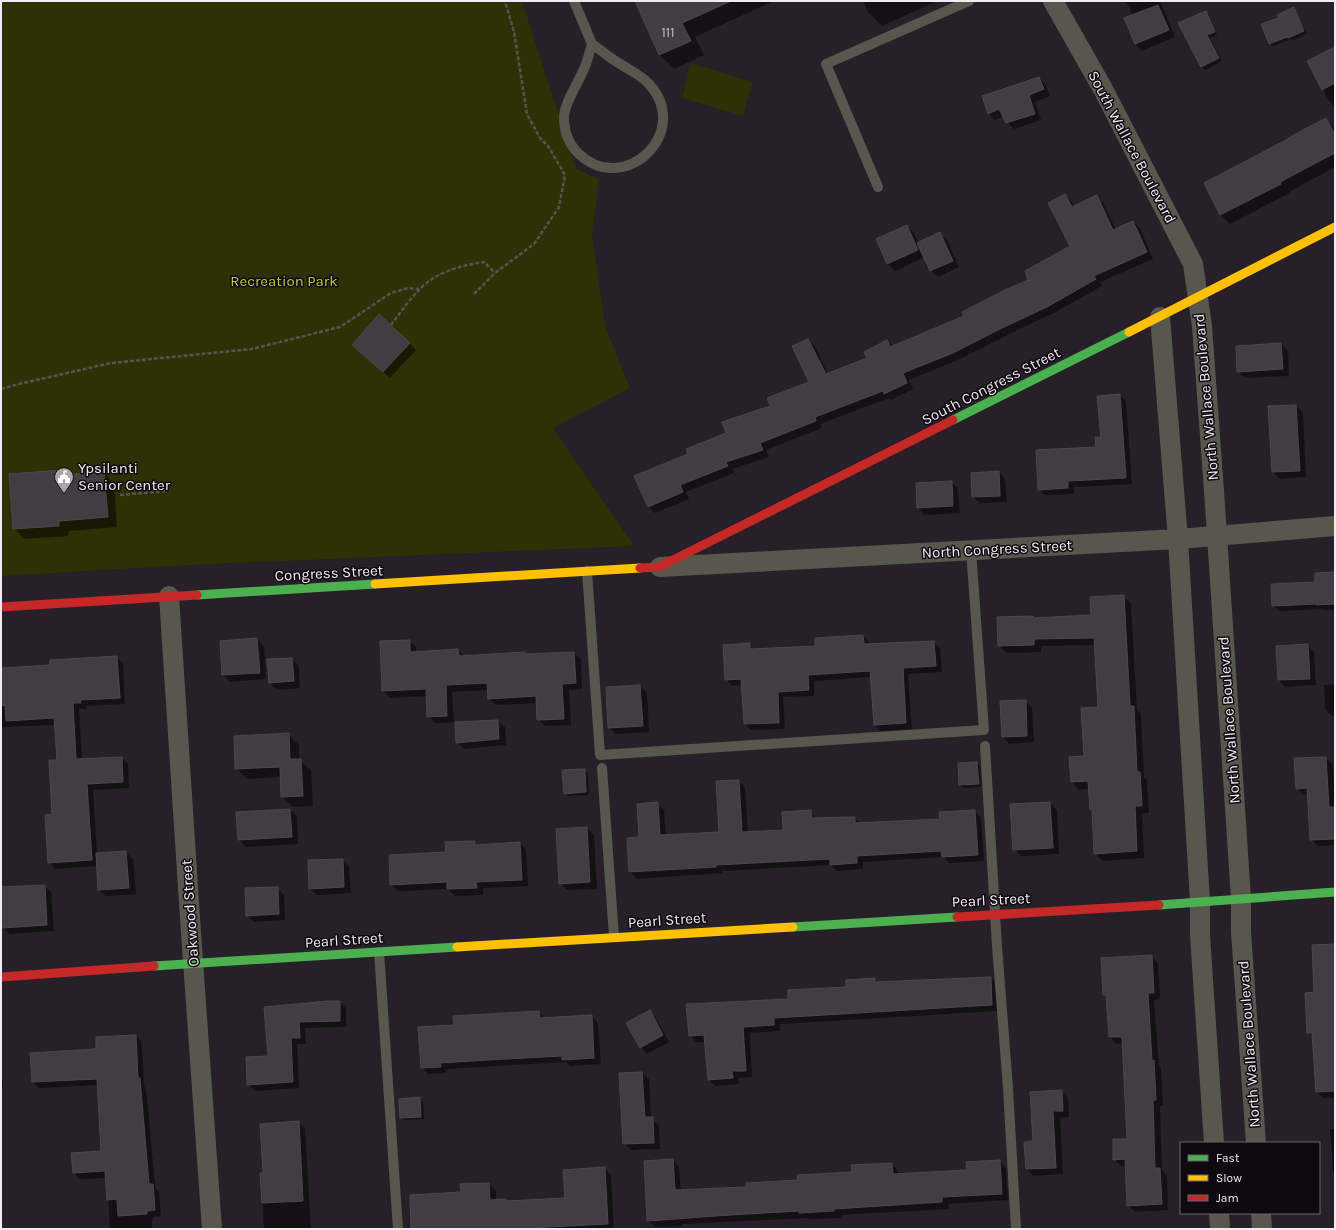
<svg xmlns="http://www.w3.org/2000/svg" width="1336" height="1230" font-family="Karla,sans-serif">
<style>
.green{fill:#2e3006}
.shadow{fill:#0007}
.building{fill:#423c43;stroke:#4d474d}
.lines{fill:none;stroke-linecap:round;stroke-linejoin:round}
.path{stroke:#56544f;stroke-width:2.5;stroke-dasharray:4 2;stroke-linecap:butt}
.lane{stroke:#57574e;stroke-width:10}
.street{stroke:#57574e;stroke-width:20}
.fast{stroke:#4caf50;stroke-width:9}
.slow{stroke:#ffc107;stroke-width:9}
.jam{stroke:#c62828;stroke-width:9}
.labels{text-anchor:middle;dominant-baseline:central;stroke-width:3;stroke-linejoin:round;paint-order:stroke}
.number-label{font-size:13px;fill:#c7bec8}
.street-label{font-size:15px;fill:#f3eaf4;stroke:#0f0a10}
.park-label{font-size:15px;fill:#c0cb3f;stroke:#0f0a10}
.poi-label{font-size:15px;fill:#f3eaf4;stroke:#0f0a10;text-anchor:start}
</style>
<rect width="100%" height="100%" fill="#272028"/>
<path class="green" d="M1 1H522L576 169 599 179 592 234 605 326 630 388 553 428 634 546 188 565 1 576Z
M691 63 753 82 743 116 682 98Z"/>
<path class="shadow" d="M636 1H774L695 37 704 55 674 69 660 55Z
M863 1H937L882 26 868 12Z
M1126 1H1160L1175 37 1142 51 1136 44 1125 19 1133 16Z
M1293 8 1296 12 1307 34 1292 41 1291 39 1273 46 1269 43 1280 18Z
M1206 13 1209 16 1217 35 1210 38 1222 61 1205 70 1202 67 1180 24Z
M1335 48V107L1329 101 1309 62Z
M1039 78 1046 85 1050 96 1035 102 1041 120 1014 129 1007 122 1004 116 995 120 989 114Z
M1325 119 1335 129V167L1289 192 1290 193 1230 224 1221 215 1205 184 1290 140Z
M1065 195 1072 202 1074 207 1096 196 1103 203 1116 230 1133 222 1140 228 1153 259 1100 282 1102 286 1054 313 1009 334 960 359 909 380 913 389 891 400 889 398 820 424 822 428 766 450 769 457 732 469 734 473 686 492 689 499 655 513 648 507 635 476 689 454 727 434 811 382 808 340 815 346 828 374 868 359 887 341 893 347 966 316 1029 280 1071 246Z
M907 226 914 233 918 243 940 234 947 240 959 267 938 277 931 270 925 257 895 271 888 264 877 240Z
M409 343 416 350 390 378 360 351Z
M1281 344 1288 351 1289 376 1245 378 1238 371Z
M1120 395 1126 401 1132 484 1074 487V494L1045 495 1039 489 1097 448Z
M1296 406 1303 412 1306 477 1280 479 1273 472 1269 407Z
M61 471 66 476 104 473 114 484 117 527 69 531 68 536 24 539 14 528Z
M999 472 1005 479 1007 502 980 503 973 497Z
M952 482 958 489 960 513 925 515 918 508Z
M1335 573V610H1323L1321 609 1279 611 1273 606Z
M1123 596 1131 604 1137 710 1141 714 1144 778 1147 780 1149 813H1142L1144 858 1103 861 1095 853 1093 811 1091 809 1089 789 1079 790 1072 782 1085 757 1099 708 1096 645 1041 646V652L1007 653 999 645 1033 617 1034 618 1092 616Z
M863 636 869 642V645L934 642 940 648 942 672 908 674 912 729 881 731 875 725 872 677 814 681V696L783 697 785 729 751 730 745 724 743 685 732 686 726 679 749 644 754 650 816 647Z
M257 639 264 646 266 679 230 682 223 675Z
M409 641 416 647V653L458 650 464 656 524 653 526 655 574 653 581 660 582 689 569 690 571 725 545 726 538 719V703L496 705 489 699 488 690 452 692 454 722 435 723 428 716 427 696 390 698 383 691 381 642Z
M1308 646 1314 652 1316 685 1285 687 1279 680Z
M117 657 123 664 125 704 86 706 87 709H79L82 759 122 758 128 764 129 788 93 790 97 854 126 852 133 859 136 894 106 896 99 890 98 866 55 869 49 862 58 761 55 725 1 727V669L51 666Z
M292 659 299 666 300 688 277 690 270 683Z
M1335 684V716H1332L1325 709 1324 685Z
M640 686 647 693 649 732 616 734 609 727 607 688Z
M1025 701 1032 708 1034 742 1009 744 1003 737Z
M498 721 505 727 506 745 464 749 457 742Z
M288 734 299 745V760L311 770 313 806 293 807 282 797 281 777 247 779 236 768Z
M1326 758 1333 765 1335 808V845L1318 846 1311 839 1308 795H1303L1297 788Z
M977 763 980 766 981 787 963 788 960 785Z
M585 770 588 773 589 795 568 796 565 793Z
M739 781 745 787 748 833 784 831 811 811 817 819 855 818 861 824 941 820 975 811 981 818 984 861 949 863 944 857 863 862V869L837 871 831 865 722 871V873L637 879 630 872 628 839 640 838 658 804 664 810 666 835 720 833Z
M1050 803 1057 810 1059 854 1021 856 1014 849Z
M290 810 297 816 298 844 246 847 239 840Z
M587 828 594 835 597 889 567 890 560 883Z
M475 842 478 846 520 843 526 850 528 886 483 888V895L455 896 448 889 398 891 391 885 447 853Z
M342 860 349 866 351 893 317 895 310 888Z
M44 886 51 892 54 931 10 934 3 928V926H1V888Z
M277 888 284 895 285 920 254 922 247 915Z
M1335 945V1098H1323L1317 1092 1314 1038 1308 1032Z
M1151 956 1158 963 1160 999 1154 1000 1159 1066 1161 1068 1163 1106H1160L1162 1170 1167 1175 1168 1210 1135 1212 1128 1205 1127 1166H1121L1114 1159 1128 1139 1123 1043 1117 1044 1110 1037 1107 999 1104 995 1102 959Z
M991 978 997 984 999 1011 780 1024V1031L750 1033 752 1077 738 1078 739 1084 715 1086 708 1079 706 1042H696L690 1036 789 1000 848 988 875 979 878 983Z
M340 1002 346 1008V1027L305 1028 306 1044H297L299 1088 255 1091 248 1084 269 1057 265 1008Z
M650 1011 656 1018 669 1042 647 1054 641 1048Z
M539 1012 546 1019 592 1016 598 1023 601 1064 570 1066 566 1062 496 1066 447 1069V1073L428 1074 422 1067 455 1026Z
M136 1036 142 1042 144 1084 147 1097 155 1187 159 1192 161 1216 153 1217V1220H152V1229H110L107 1178 80 1179 74 1173 102 1152 98 1085 39 1088 33 1082 97 1050Z
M1 1062 3 1088H1Z
M642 1073 649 1079 651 1118 659 1125 660 1149 631 1150 624 1144 620 1074Z
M1061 1091 1068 1098 1069 1117 1060 1118 1063 1174 1033 1176 1027 1169 1034 1142Z
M420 1098 423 1102 424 1119 404 1120 401 1117 400 1100Z
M299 1122 305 1129 311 1229H264L261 1174H264Z
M1330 1129H1335V1175L1333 1172Z
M673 1160 679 1167 681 1191 747 1188 799 1181 853 1173 892 1164 898 1171 899 1175 968 1171 1000 1161 1006 1168 1008 1200 948 1204 949 1209 841 1215V1218L807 1219 806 1218 682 1224 683 1226 655 1227 648 1221Z
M604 1168 611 1175 614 1229H412L462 1193 489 1184 496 1191V1201L505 1200 508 1202 566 1199Z"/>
<path class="building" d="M635 1H731L682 23 691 41 659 55Z
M1158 5 1169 30 1135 44 1124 18Z
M1294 7 1304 31 1288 38 1287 37 1269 44 1261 24 1279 18 1277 15Z
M1206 11 1215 32 1207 35 1219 58 1201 67 1178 23Z
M1335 47V83L1322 90 1307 61Z
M1039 77 1044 89 1029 95 1035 114 1006 123 999 109 988 114 982 96Z
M1326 118 1335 135V153L1280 182 1281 184 1220 215 1204 183 1288 139V138Z
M1065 194 1072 207 1097 195 1113 230 1133 221 1147 252 1094 276 1096 279 1047 307 1002 328 953 353 903 373 907 383 884 394 883 391 815 417 816 421 760 443 763 450 726 462 728 466 680 485 683 492 648 507 634 476 688 454 686 449 726 433 722 422 770 406 767 398 809 382 792 346 808 339 826 374 867 358 864 352 887 340 890 347 964 316 962 312 1005 290 1028 280 1025 271 1070 246 1048 203Z
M907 225 918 250 887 264 876 239Z
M940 232 953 261 930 271 917 243Z
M379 314 410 343 383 372 352 345Z
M1281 343 1283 369 1237 372 1236 346Z
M1120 394 1126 478 1068 481V488L1038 490 1036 450 1096 447 1095 437H1101L1097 396Z
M1296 405 1300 471 1272 472 1268 406Z
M61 470V475L104 472 108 517 59 521V526L13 529 9 474Z
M999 471 1000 496 972 497 971 473Z
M952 481 953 506 917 508 916 483Z
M1335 572V604L1316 605V604L1272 606 1271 584 1315 582V573Z
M1124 595 1130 706H1134L1137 772H1140L1142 806H1135L1137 851 1094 854 1092 809 1090 810 1088 781 1071 782 1069 757 1084 756 1081 708 1098 707 1094 638 1034 639V645L998 646 997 617 1033 616V618L1091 615 1090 597Z
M863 635 864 644 934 641 936 666 903 668 906 723 874 725 870 671 808 675 809 690 778 692 779 723 744 724 741 679 725 680 723 645 750 643V649L815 646V638Z
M257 638 260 673 222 675 220 641Z
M410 640V652L458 649 459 656 525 652V654L574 652 576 683 562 684 564 719 537 720 536 696 488 699 487 683 446 685 447 716 427 717 426 689 382 691 380 641Z
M1308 644 1310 679 1278 680 1276 646Z
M117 656 120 698 80 700 81 703H73L76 759 122 757 123 782 87 784 92 860 48 863 45 815 52 814 49 760H57L54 718 6 721 5 705 1 706V668L50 665V660Z
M292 658 294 681 269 683 267 659Z
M640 685 643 726 608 728 606 687Z
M1026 700 1027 736 1002 737 1000 701Z
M498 720 499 739 456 743 455 722Z
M289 733 290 759H301L303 796 281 797 280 767 235 769 234 736Z
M1326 757 1329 807H1335V839L1310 840 1307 788 1296 789 1294 758Z
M977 762 979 784 959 785 958 763Z
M585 769 586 792 564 794 562 770Z
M739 780 742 832 783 830 782 812 811 810 812 818 855 817V823L940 819 939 812 975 810 978 855 942 857 941 851 857 856V863L830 865V859L716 865V867L629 872 627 838 639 837 637 804 658 802 660 835 719 832 716 781Z
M1050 802 1053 848 1013 850 1010 804Z
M290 809 292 837 238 840 236 812Z
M587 827 590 882 559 884 556 829Z
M475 841V845L520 842 522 880 476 882 477 888 447 889V882L390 885 389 855 446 852 445 842Z
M126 851 129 888 98 890 96 853Z
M343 859 344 887 309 889 308 860Z
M45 885 47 925 2 928 1 887Z
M278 887 279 914 246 916 245 888Z
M1335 944V1091L1316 1092 1312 1033H1307L1305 993 1314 992 1312 945Z
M1152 955 1154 993H1148L1152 1061 1154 1060 1156 1100H1153L1155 1168H1160L1162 1204 1127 1206 1125 1159 1113 1160V1139H1127L1122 1037H1109L1106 995H1103L1101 958Z
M991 977 992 1005 774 1018V1025L743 1027 746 1071H732L733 1078 708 1080 704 1035 689 1036 686 1004 788 999V990L846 987V980L875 978V982Z
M328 1001H340V1021L299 1022 300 1038H291L293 1082 247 1085 246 1057 268 1056 264 1007Z
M650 1010 663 1035 640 1048 626 1023Z
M539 1011 540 1018 592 1015 594 1058 562 1060V1056L488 1060 440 1063 441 1067 421 1068 418 1027 454 1025 453 1016Z
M136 1035 138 1078H140L141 1090 149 1184H153L155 1210 147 1211V1214L118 1216 117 1199 107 1200 105 1171 73 1173 71 1153 101 1151 97 1079 32 1082 30 1053 96 1049V1037Z
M642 1072 645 1117H653L654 1143 623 1144 619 1073Z
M1062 1090 1063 1111H1053L1056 1168 1026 1169 1024 1142 1033 1141 1030 1092Z
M420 1097 421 1117 400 1118 399 1099Z
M299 1121 303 1201 262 1203 260 1173H263L260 1124Z
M673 1159 675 1190 746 1187V1183L798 1180 797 1175 852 1172 851 1165 892 1163 893 1174 967 1170 966 1162 1000 1160 1002 1194 942 1197V1202L834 1209V1211L799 1213V1211L730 1215 647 1221 644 1161Z
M605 1167 608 1224 509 1229H411L410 1195 461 1192 460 1184 489 1183 490 1200 506 1199V1201L565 1198 563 1170Z"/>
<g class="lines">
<path class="path" d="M474 294 495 273 534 244 559 207 565 175 548 146 540 138 527 114 514 32 505 1
M391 325C400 313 409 300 420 289 436 272 462 265 484 262L495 273
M1 389 19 384 111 363 252 349 340 327 391 293 408 288 420 289
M120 495 166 491"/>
<path class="lane" d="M574 1 592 44
M592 44C602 51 611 59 622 65 631 71 642 76 649 84 693 132 624 198 578 153 569 144 564 131 564 117 564 104 577 85 582 73 587 64 589 54 592 44Z
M878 187 826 64 969 1
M587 571 600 755 984 730 971 550
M985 746 997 946 1008 1088 1016 1229
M602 768 614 937
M379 952 398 1229"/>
<path class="street" d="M1053 1 1103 89 1193 264 1202 326 1215 505 1241 899V932L1256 1143
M1160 317 1178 539 1200 902V935L1214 1143
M660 567 1178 539 1335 526
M169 596 191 933 212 1229
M1219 1213 1220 1229
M1261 1213 1262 1229"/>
<path class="fast" d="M953 420 1129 332
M197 595 375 584
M1159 905 1335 892
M793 927 957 917
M154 966 457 947"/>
<path class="slow" d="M1129 332 1335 227
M375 584 640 568
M457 947 793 927"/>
<path class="jam" d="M640 568 659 567 953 420
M1 607 197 595
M957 917 1159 905
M1 977 154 966"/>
</g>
<defs>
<g id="civic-pin" transform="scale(1)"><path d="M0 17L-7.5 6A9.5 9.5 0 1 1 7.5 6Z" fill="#aca3ad" stroke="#0f0a10"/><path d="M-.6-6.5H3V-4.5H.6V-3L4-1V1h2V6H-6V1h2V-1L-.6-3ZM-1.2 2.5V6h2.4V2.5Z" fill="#fff"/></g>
</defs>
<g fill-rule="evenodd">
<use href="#civic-pin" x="64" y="477"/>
</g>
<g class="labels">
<g class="number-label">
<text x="668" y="32">111</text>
</g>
<g class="street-label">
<text transform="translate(1132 147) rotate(62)">South Wallace Boulevard</text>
<text transform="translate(991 386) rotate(-27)">South Congress Street</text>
<text transform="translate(1206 397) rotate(-95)">North Wallace Boulevard</text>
<text transform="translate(997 549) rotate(-3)">North Congress Street</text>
<text transform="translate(329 573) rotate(-3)">Congress Street</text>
<text transform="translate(1229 720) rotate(-94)">North Wallace Boulevard</text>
<text transform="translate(991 900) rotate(-3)">Pearl Street</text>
<text transform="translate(190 913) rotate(-94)">Oakwood Street</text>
<text transform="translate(667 920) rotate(-4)">Pearl Street</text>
<text transform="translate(344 940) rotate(-4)">Pearl Street</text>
<text transform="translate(1249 1044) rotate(-94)">North Wallace Boulevard</text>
</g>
<g class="park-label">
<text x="284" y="281">Recreation Park</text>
</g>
<g class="poi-label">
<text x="78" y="468">Ypsilanti<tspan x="78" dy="17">Senior Center</tspan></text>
</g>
</g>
<rect width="1336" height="1230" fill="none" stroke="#f3eaf4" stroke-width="4"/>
<rect x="1180" y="1142" width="140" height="72" fill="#0f0a10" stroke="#6a646b"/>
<rect x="1188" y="1155" width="20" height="6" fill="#4caf50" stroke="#6a646b"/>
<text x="1216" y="1162" font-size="12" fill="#f3eaf4">Fast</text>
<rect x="1188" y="1175" width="20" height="6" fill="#ffc107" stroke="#6a646b"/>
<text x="1216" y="1182" font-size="12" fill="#f3eaf4">Slow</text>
<rect x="1188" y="1195" width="20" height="6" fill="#c62828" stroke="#6a646b"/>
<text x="1216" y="1202" font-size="12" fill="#f3eaf4">Jam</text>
</svg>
